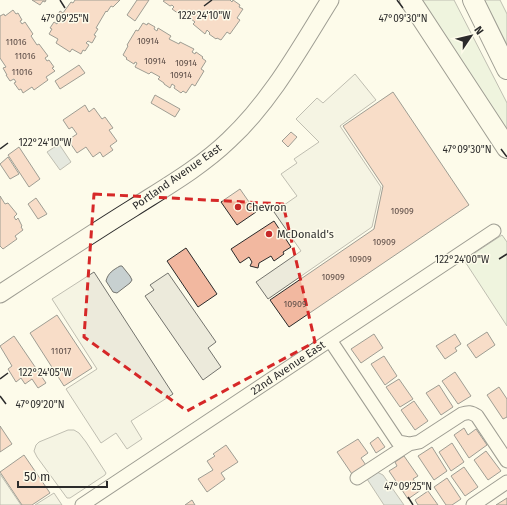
<svg xmlns="http://www.w3.org/2000/svg" width="507" height="505" font-family="'Fira Sans',sans-serif">
<style>
.green{fill:#deebd1;stroke:#74746e}
.parking{fill:#eceadb;stroke:#74746e}
.water{fill:#c7d0d0;stroke:#74746e}
.building{fill:#f2b8a0;stroke:#2b2b2b}
.lines{fill:none;stroke-linecap:round;stroke-linejoin:round}
.minor-casing{stroke:#2b2b2b;stroke-width:15}
.major-casing{stroke:#2b2b2b;stroke-width:19}
.highway-casing{stroke:#2b2b2b;stroke-width:22}
.minor{stroke:#fdfbea;stroke-width:13}
.major{stroke:#fdfbea;stroke-width:17}
.highway{stroke:#fdfbea;stroke-width:20}
.marked{fill:none;stroke:#d62828;stroke-width:3;stroke-dasharray:8 5;stroke-linejoin:round}
.ticks{fill:none;stroke:#2b2b2b;stroke-width:1.5}
.poi-dot{fill:#c62828;stroke:#fdfbea;stroke-width:1.5}
.labels{text-anchor:middle;dominant-baseline:central;stroke-width:3;stroke-linejoin:round;paint-order:stroke}
.number-label{font-size:9px;fill:#5d4e48}
.street-label{font-size:11px;fill:#2b2b2b;stroke:#fdfbea}
.poi-label{font-size:11px;fill:#2b2b2b;stroke:#fdfbea;text-anchor:start}
.ticks-label{font-size:10px;text-anchor:middle;fill:#2b2b2b;stroke:#fdfbea;stroke-width:3;stroke-linejoin:round;paint-order:stroke}
</style>
<rect width="100%" height="100%" fill="#fdfbea"/>
<path class="green" d="M418 0H454L507 103V131Z
M484 0H500L507 14V49Z
M502 235 507 242V326L464 260Z"/>
<path class="parking" d="M355 74 376 100 340 126 381 187 372 227 268 299 256 282 301 251 274 212 297 196 281 174 297 163 294 159 319 142 296 119 317 98 323 103Z
M94 272 173 394 131 421 142 439 127 449 116 433 101 443 66 389 97 369 52 299Z
M168 273 216 342 208 348 221 367 203 380 145 296 154 290 150 285Z
M68 430H74L79 433 86 442 106 473 105 475 70 498H67L37 457 34 451 36 445 39 442Z
M0 474 21 505H0Z
M54 493 62 505H35Z"/>
<path class="water" d="M59 144 71 162 60 170 47 152Z
M120 266H122L130 276 132 280 130 283 117 293 113 292 106 281C108 273 113 270 120 266Z
M377 472 383 475 404 505H384L367 479Z"/>
<path class="building" d="M32 0H46L45 2 43 1 40 5Z
M75 0H120L113 7 111 6 107 12 106 11 96 28 98 29 94 35 96 36 92 43 88 41 86 43 89 45 85 51 83 50 81 54 72 49 70 52 56 43 58 39 49 34 52 29 50 28 54 22 57 24 59 21 55 19 60 11 63 13 71 2 73 3Z
M137 0H149L135 21 127 15Z
M165 0H230L232 2 233 0 240 5 239 7 243 9 237 18 240 20 230 34 227 32 221 40 217 38 216 39 209 34 210 33 207 30 205 34 193 24 195 22 187 16 185 18 179 14 172 9 174 7 172 5 170 6 163 1Z
M13 10 16 14 18 13 22 20 20 21 22 24 25 22 33 34 31 36 37 45 39 44 48 56 45 58 47 61 49 60 54 67 52 68 55 71 46 77 48 80 34 90 32 87 23 93 21 89 19 90 14 83 16 82 14 79 10 81 6 75H7L3 68 6 67 0 58V16L4 14 5 16Z
M143 23 147 25 148 23 155 27 154 29 157 31 158 28 171 36 169 39 179 44 180 42 194 49 192 52 195 54 196 52 203 57 202 58 206 61 201 69 204 71 195 86 192 84 186 93 183 91 181 93 174 88 175 86 172 84 170 88 164 84V83L158 79 160 77 151 72 149 74 135 67 137 63 135 62 134 64 126 59 127 58 123 55 128 46 127 45 136 30 138 31Z
M79 65 85 73 60 89 55 81Z
M393 92 469 205 289 327 270 300 374 229 383 186 343 126Z
M155 95 180 109 175 117 151 103Z
M85 105 89 112 94 108 102 119 105 117 113 128 109 130 117 141 110 146 113 150 103 157 100 152 93 157 86 147 77 153 68 140 77 134 72 127 69 129 63 120Z
M291 132 297 137 288 147 282 141Z
M19 147 40 179 29 187 8 155Z
M8 157 19 174 10 179 0 164Z
M240 189 256 212 237 225 221 202Z
M0 196 5 204 8 203 17 214 14 217 16 220 18 218 22 226 21 227 23 230 15 236 17 239 3 249 0 246Z
M36 198 47 214 38 219 28 204Z
M274 221 291 247 283 252 284 254 274 261 271 256 259 263 258 268 250 266 252 262 249 257 240 263 231 249Z
M186 248 217 294 198 307 167 261Z
M57 315 92 368 64 386 30 333Z
M487 332 495 345 476 358 467 345Z
M374 334 383 348 361 363 351 349Z
M455 334 461 344 455 348 457 351 445 359 436 346Z
M14 336 46 383 38 388 32 379 25 384 21 378 16 382 8 369 12 366 0 346Z
M384 356 397 376 385 385 371 364Z
M455 372 471 396 458 404 442 381Z
M399 379 413 399 400 407 386 387Z
M439 385 453 407 441 415 426 393Z
M499 387 507 399V417L503 419 487 395Z
M414 401 428 421 415 430 401 410Z
M0 426 12 444 0 452Z
M464 428 468 435 476 429 487 445 469 458 454 435Z
M378 437 385 447 376 453 370 443Z
M358 439 368 453 361 458 368 468 354 477 337 452Z
M452 443 464 462 451 471 439 452Z
M226 445 238 462 221 473 225 479 207 492 198 479 213 470 207 461 215 456 213 454Z
M432 447 447 471 434 480 418 456Z
M486 451 501 471 488 480 474 460Z
M24 455 50 493 32 505H22L0 472Z
M404 456 418 476 413 479 421 490 408 499 389 471 397 466 395 462Z
M464 467 478 487 465 496 451 476Z
M447 478 461 499 452 505H446L434 487Z
M428 491 438 505H418L415 500Z
M507 498V505H496Z
M192 500 195 505H185Z"/>
<g class="lines">
<g class="minor-casing">
<path id="minor" d="M330 340 398 442 409 444
M357 478 409 444 419 442 462 414C468 412 471 412 477 416L507 461
M82 505 494 231
M473 505 507 482"/>
</g>
<g class="major-casing">
<path id="major" d="M0 294C44 265 88 236 133 208 166 187 201 167 229 140 271 101 300 48 330 0"/>
</g>
<g class="highway-casing">
<path id="highway" d="M410 0 507 148
M473 0 507 69"/>
</g>
<use href="#minor" class="minor"/>
<use href="#major" class="major"/>
<use href="#highway" class="highway"/>
</g>
<path d="M0 0H507V505H0ZM94 194 283 204 315 342 187 411 84 337Z" fill="#fdfbea" fill-opacity=".55" fill-rule="evenodd"/>
<path class="marked" d="M94 194 283 204 315 342 187 411 84 337Z"/>
<path class="ticks" d="M60 0 65 8M397 0 403 8M204 6 212 0M0 149 8 143M501 149 507 157M499 259 507 254M0 379 8 373M0 396 6 404M408 497 413 505"/>
<g class="poi-dot">
<circle cx="238" cy="207" r="4"/>
<circle cx="269" cy="234" r="4"/>
</g>
<g class="labels">
<g class="number-label">
<text x="148" y="41">10914</text>
<text x="16" y="42">11016</text>
<text x="25" y="56">11016</text>
<text x="155" y="61">10914</text>
<text x="186" y="63">10914</text>
<text x="22" y="72">11016</text>
<text x="181" y="75">10914</text>
<text x="402" y="211">10909</text>
<text x="384" y="242">10909</text>
<text x="360" y="259">10909</text>
<text x="333" y="277">10909</text>
<text x="295" y="304">10909</text>
<text x="61" y="351">11017</text>
</g>
<g class="street-label">
<text transform="translate(177 177) rotate(-35)">Portland Avenue East</text>
<text transform="translate(288 368) rotate(-34)">22nd Avenue East</text>
</g>
<g class="poi-label">
<text x="246" y="207">Chevron</text>
<text x="277" y="234">McDonald's</text>
</g>
</g>
<g class="ticks-label">
<text x="204" y="19">122°24'10"W</text>
<text x="65" y="22">47°09'25"N</text>
<text x="403" y="22">47°09'30"N</text>
<text x="45" y="146">122°24'10"W</text>
<text x="467" y="153">47°09'30"N</text>
<text x="462" y="263">122°24'00"W</text>
<text x="45" y="376">122°24'05"W</text>
<text x="40" y="408">47°09'20"N</text>
<text x="408" y="490">47°09'25"N</text>
</g>
<g transform="translate(471 36) rotate(55)" stroke="#fdfbea" stroke-width="3" paint-order="stroke">
<path d="M0-3L7 15L0 10L-7 15Z" fill="#2b2b2b"/>
<text y="-6" font-size="11" font-weight="bold" text-anchor="middle" fill="#2b2b2b">N</text>
</g>
<path d="M18 481v6h89v-6" fill="none" stroke="#2b2b2b" stroke-width="2"/>
<text x="24" y="481" font-size="12" fill="#2b2b2b" stroke="#fdfbea" stroke-width="3" paint-order="stroke">50 m</text>
</svg>
